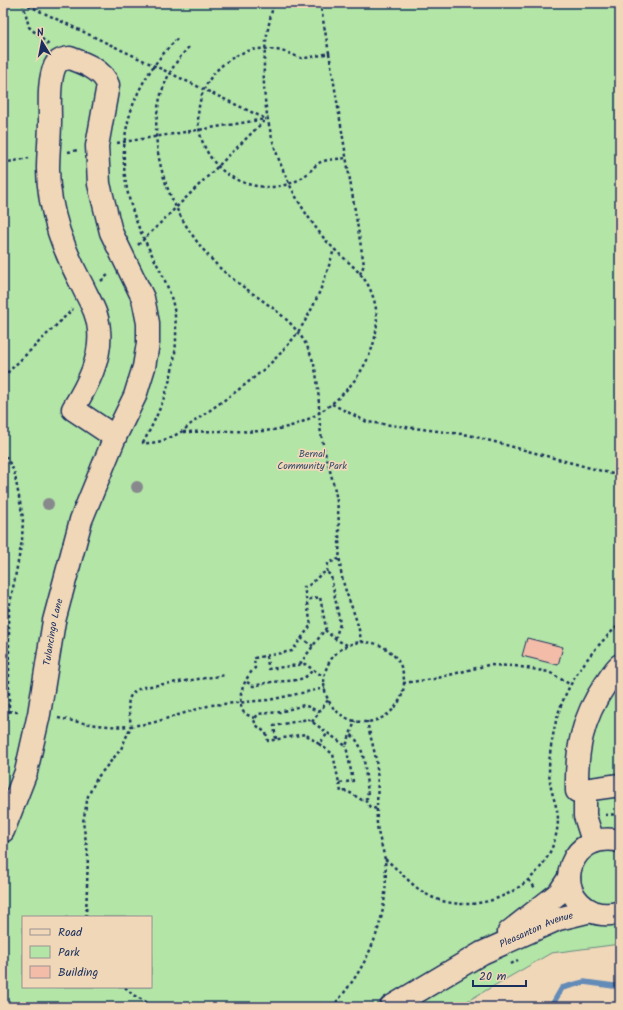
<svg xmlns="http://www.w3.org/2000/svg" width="623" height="1010" font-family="Kalam,sans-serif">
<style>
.green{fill:#b2e5a6;stroke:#668a82;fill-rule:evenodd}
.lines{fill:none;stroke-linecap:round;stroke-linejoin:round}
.stream{stroke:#648bb7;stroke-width:5.5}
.building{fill:#f2bca8;stroke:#1b2f5e}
.minor-casing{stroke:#1b2f5e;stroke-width:25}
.path{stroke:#1b2f5e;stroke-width:2.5;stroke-dasharray:3 3;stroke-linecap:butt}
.minor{stroke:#f0d7b8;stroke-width:22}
.tree{fill:#88898d}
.labels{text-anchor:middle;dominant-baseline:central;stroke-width:3.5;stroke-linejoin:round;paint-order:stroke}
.park-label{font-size:10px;fill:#324a69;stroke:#f0d7b8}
.street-label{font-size:10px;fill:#1b2f5e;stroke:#f0d7b8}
</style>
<rect width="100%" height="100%" fill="#f0d7b8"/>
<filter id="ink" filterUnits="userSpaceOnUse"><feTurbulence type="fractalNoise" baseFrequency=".025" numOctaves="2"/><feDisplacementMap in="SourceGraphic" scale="8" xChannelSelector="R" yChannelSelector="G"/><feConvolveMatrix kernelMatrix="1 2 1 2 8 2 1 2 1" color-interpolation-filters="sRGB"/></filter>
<g filter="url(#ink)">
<path class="green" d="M3 3H620V944L551 953 457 1007H3ZM23 917H151V987H23Z"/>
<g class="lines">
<path class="stream" d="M551 1007 562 988 584 982 614 986 620 985"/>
</g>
<path class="building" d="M527 638 563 647 558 665 522 656Z"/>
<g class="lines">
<g class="minor-casing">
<g id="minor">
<path d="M70 58C84 63 103 70 108 85L97 146 99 184 111 232 143 298 148 323V343L144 367 135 396 115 437 73 409C87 386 102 358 99 330 98 313 89 300 82 285 73 268 65 250 59 232 53 213 48 189 48 169 48 153 50 137 50 121 50 105 48 81 55 66 58 60 63 59 70 58Z"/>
<path d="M620 665C614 670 610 678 605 685 582 718 576 751 577 791L620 785"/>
<path d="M585 790V816L593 841"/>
<path id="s1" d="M3 831 26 772 39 714 54 621 81 520 115 437"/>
<path d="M620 841C572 829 548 891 593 912 600 915 613 915 620 912"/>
<path d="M509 932 559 893 569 878"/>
<path id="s2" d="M391 1007 482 953 558 919 591 911"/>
</g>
</g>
<path class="path" d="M23 3 266 119
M23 3 29 27 49 45
M320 3 329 53C320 55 311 58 302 58 298 58 294 55 291 54 274 48 256 46 240 54 171 86 192 186 269 187 283 187 298 182 308 173 312 170 315 165 319 163 326 159 339 159 346 158
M177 39C125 90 110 154 137 223 148 252 168 277 174 309 182 357 166 401 143 443 156 444 169 439 181 432 186 429 190 424 195 421 232 394 274 368 300 329 316 305 326 277 334 249
M189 47C126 112 163 213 221 269 251 297 294 313 310 353 320 377 318 401 320 426 323 455 336 482 338 511 340 531 338 551 341 572 345 596 359 618 361 642
M329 53 364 265 360 274
M117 143 266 119
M68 152 78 150
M3 163 29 158
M138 245 266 119
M101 281 109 274
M3 377 73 309
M332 404 367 422 469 435 620 476
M183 432C196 432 209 431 222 431 243 431 262 433 283 428 337 417 394 351 372 294 364 270 339 257 323 237 269 169 250 88 274 3
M3 451 14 471 23 518 22 541 9 609V712L3 728
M327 572 328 563 339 559
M325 630 335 639 347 645
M301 638 313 646
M324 682a40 40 0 1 1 80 0a40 40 0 1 1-80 0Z
M266 656 269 669 305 664 324 677
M300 664 326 628 320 597 306 600
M247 682 253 686C259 685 265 683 272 682 286 680 304 684 313 669
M403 683 434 679 488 665 515 666 549 672 571 685
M3 711 20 712
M320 712 304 705 280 712 258 714 254 720 256 725 266 733 268 741 305 734 319 744 328 733
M58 718C83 723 105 728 131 726 129 708 122 694 144 687L226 675
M255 718 245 714C234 701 245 677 255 668L254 658 292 651 311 625 304 587C315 585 316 574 327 572L331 576 340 624 335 639
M312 722 328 700
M276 739 274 726 308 719 346 746 355 721
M319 744 333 754 339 783 353 781 346 746
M339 783 341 792 347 791 362 800 367 798 368 791C364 772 367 746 350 734
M365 800 370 807 377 809
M605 815 620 814
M385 859C402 872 413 889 434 898 488 920 556 879 558 820 558 807 551 794 550 781 547 762 552 740 556 721 566 683 591 650 620 624
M529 880 535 888
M86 917 88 855 83 822 88 796 97 778 121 749 131 726 152 723 211 705 269 700 325 688
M511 964 518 960
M125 987 133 995 156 1007
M238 1007 260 1003 278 1007
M332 1007C370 965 390 917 385 860 383 848 378 836 377 824 376 806 379 787 377 769 376 753 370 737 367 721"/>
<use href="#minor" class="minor"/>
</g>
<g class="tree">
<circle cx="137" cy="487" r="6"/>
<circle cx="48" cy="504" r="6"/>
</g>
</g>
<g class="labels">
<g class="park-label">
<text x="312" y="454">Bernal<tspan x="312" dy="12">Community Park</tspan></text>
</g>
<g class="street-label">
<text stroke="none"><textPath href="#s1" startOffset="206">Tulancingo Lane</textPath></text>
<text stroke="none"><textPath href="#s2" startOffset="165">Pleasanton Avenue</textPath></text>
</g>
</g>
<rect width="623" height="1010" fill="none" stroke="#f0d7b8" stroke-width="16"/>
<rect x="8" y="8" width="607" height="994" fill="none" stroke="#1b2f5e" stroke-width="1.5" filter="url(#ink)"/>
<rect x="22" y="916" width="130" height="72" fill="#f0d7b8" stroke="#9b9494"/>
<rect x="30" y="929" width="20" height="6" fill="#f0d7b8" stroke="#9b9494"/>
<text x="58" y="936" font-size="12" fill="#1b2f5e">Road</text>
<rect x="30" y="946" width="20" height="12" fill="#b2e5a6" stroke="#9b9494"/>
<text x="58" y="956" font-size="12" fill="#1b2f5e">Park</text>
<rect x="30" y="966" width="20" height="12" fill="#f2bca8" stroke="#9b9494"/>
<text x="58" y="976" font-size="12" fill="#1b2f5e">Building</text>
<g transform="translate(42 42) rotate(350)" stroke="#f0d7b8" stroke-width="3" paint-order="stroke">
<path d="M0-3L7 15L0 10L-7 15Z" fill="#1b2f5e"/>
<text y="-6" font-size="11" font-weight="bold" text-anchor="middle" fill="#1b2f5e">N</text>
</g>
<path d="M473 980v6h53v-6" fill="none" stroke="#1b2f5e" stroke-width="2"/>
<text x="479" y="980" font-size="12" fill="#1b2f5e" stroke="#f0d7b8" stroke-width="3" paint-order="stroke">20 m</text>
</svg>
